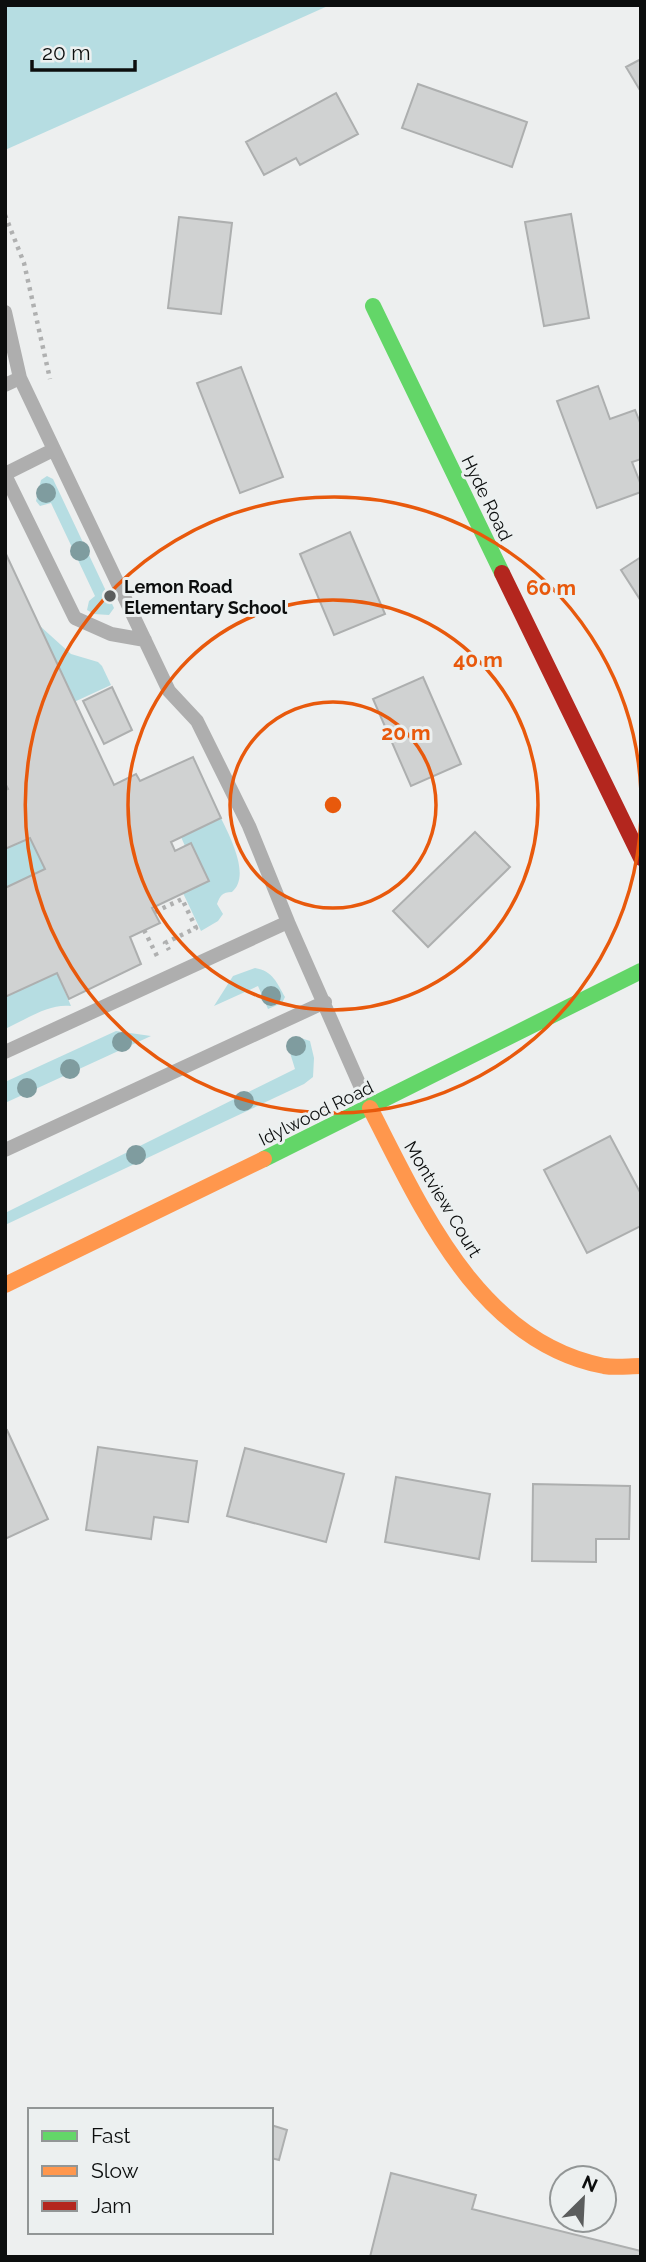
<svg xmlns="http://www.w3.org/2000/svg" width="646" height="2262" font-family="Raleway,sans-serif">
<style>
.green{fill:#b6dde2}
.building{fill:#d0d2d2;stroke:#adafaf;stroke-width:2}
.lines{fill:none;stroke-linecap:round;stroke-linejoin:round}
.path{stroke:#afb0b0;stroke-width:4.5;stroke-dasharray:3.5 5;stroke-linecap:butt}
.lane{stroke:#aeaeae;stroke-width:14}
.fast{stroke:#63d668;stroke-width:16}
.slow{stroke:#ff974d;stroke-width:16}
.jam{stroke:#b3261e;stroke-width:16}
.tree{fill:#7f9c9f}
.ring{fill:none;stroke:#e8590c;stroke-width:3.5}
.poi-dot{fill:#5b5d5d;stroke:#ecf0f0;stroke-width:2.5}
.labels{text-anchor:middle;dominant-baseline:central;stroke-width:6;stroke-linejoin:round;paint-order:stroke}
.street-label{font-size:18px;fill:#0c0e0e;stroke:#ecf0f0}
.poi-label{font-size:18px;font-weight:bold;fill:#0c0e0e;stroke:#ecf0f0;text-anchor:start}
.centre{fill:#e8590c;stroke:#ecf0f0;stroke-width:3.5}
.ring-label{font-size:21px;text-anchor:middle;font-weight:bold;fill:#e8590c;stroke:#ecf0f0;stroke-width:6;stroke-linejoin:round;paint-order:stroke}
</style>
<rect width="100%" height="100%" fill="#edefef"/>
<path class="green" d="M5 5H330L5 150Z
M47 476 53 479 114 608 109 615 94 614 87 610 89 601 95 596 51 503 40 506 36 501 41 480Z
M40 626 71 654 98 662 102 666 111 685 74 702Z
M221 818C230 837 251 876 232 892 222 892 220 896 217 904L223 914 218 921 201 931 183 893 209 881 191 844 185 846 181 837Z
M30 838 45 869 5 888V849Z
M255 968C273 971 277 983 285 997L282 1003 268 1009 258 986 214 1006 233 976Z
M57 973 71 1006C49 1003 25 1020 5 1029V997Z
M116 1031 151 1036 5 1103V1082Z
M298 1037 310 1041 314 1058 313 1077 304 1084 5 1225V1213L295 1069 287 1043 290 1039Z"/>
<path class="building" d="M641 59V92L626 67Z
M418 84 527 122 512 167 402 128Z
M336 93 358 134 300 165 296 158 264 175 246 142Z
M571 214 589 318 544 326 525 222Z
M179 217 232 223 221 314 168 308Z
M241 367 283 477 240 493 197 383Z
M598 386 610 419 635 410 641 425V459L632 462 641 485V492L597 508 557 401Z
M350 532 385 614 334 635 300 554Z
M5 552 114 785 136 774 140 781 193 757 221 818 171 842 175 851 191 843 209 881 152 908 160 923 130 937 141 964 69 999 57 973 5 997V888L45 869 30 838 5 849V790L8 789 5 783Z
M641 557V601L621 570Z
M423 677 461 764 411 786 373 699Z
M112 687 132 730 104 744 83 701Z
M475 832 510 867 428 947 393 911Z
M610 1136 641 1194V1226L587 1253 544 1170Z
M7 1430 48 1519 5 1539V1431Z
M98 1447 197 1461 188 1522 154 1517 151 1539 86 1530Z
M245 1448 344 1474 326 1542 227 1516Z
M396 1477 490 1494 479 1559 385 1542Z
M533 1484 630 1486 629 1539H596V1562L532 1561Z
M271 2125 287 2130 279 2160 271 2158Z
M391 2173 476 2195 472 2209 641 2251V2257H370Z"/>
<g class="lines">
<path class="path" d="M5 215 24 263 50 379
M155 912 182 899 196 928 165 943 169 950
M144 930 158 958"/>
<path class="lane" d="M5 312 20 378 169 691 197 721 249 826 288 922
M5 385 20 378
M5 474 53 450
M5 475 75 618 111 634 145 640
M5 1052 288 922 369 1106
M5 1150 325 1002"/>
<path class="fast" d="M373 306 502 573
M264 1159 641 971"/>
<path class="slow" d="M370 1108C422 1209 479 1342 604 1366 616 1368 629 1366 641 1366
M5 1285 264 1159"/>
<path class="jam" d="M502 573 641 858"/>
</g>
<g class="tree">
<circle cx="46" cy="493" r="10"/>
<circle cx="80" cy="551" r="10"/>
<circle cx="271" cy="996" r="10"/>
<circle cx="122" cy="1042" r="10"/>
<circle cx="296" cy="1046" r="10"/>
<circle cx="70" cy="1069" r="10"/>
<circle cx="27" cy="1088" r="10"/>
<circle cx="244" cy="1101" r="10"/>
<circle cx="136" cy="1155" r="10"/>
</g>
<g class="ring">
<circle cx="333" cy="805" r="103"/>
<circle cx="333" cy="805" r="205"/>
<path d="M641 818A308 308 0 1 1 641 792"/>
</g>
<circle class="poi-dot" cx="110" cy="596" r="7"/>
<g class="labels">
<g class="street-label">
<text transform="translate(487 498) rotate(64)">Hyde Road</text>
<text transform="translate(316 1113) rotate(-26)">Idylwood Road</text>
<text transform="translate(443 1199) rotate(59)">Montview Court</text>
</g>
<g class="poi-label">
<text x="124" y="586">Lemon Road<tspan x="124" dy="21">Elementary School</tspan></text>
</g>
</g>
<circle cx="333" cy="805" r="10" class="centre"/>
<g class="ring-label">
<text x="551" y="595">60 m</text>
<text x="478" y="667">40 m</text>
<text x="406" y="740">20 m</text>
</g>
<rect width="646" height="2262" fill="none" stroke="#0c0e0e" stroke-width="14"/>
<rect x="28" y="2108" width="245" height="126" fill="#ecf0f0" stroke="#929696" stroke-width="2"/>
<rect x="42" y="2131" width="35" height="10" fill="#63d668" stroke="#929696" stroke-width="2"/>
<text x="91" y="2143" font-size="21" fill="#0c0e0e">Fast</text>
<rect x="42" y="2166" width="35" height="10" fill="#ff974d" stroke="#929696" stroke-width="2"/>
<text x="91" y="2178" font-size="21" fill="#0c0e0e">Slow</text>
<rect x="42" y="2201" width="35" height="10" fill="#b3261e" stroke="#929696" stroke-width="2"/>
<text x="91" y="2213" font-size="21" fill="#0c0e0e">Jam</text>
<g transform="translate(583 2199) rotate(24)"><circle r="33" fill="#ecf0f0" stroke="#929696" stroke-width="2"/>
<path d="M0-5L12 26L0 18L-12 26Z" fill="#5b5d5d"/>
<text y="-10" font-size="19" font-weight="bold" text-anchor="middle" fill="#0c0e0e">N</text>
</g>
<path d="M32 60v10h103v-10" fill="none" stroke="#0c0e0e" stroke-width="3.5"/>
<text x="42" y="60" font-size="21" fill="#0c0e0e" stroke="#ecf0f0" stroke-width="5" paint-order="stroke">20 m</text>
</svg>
